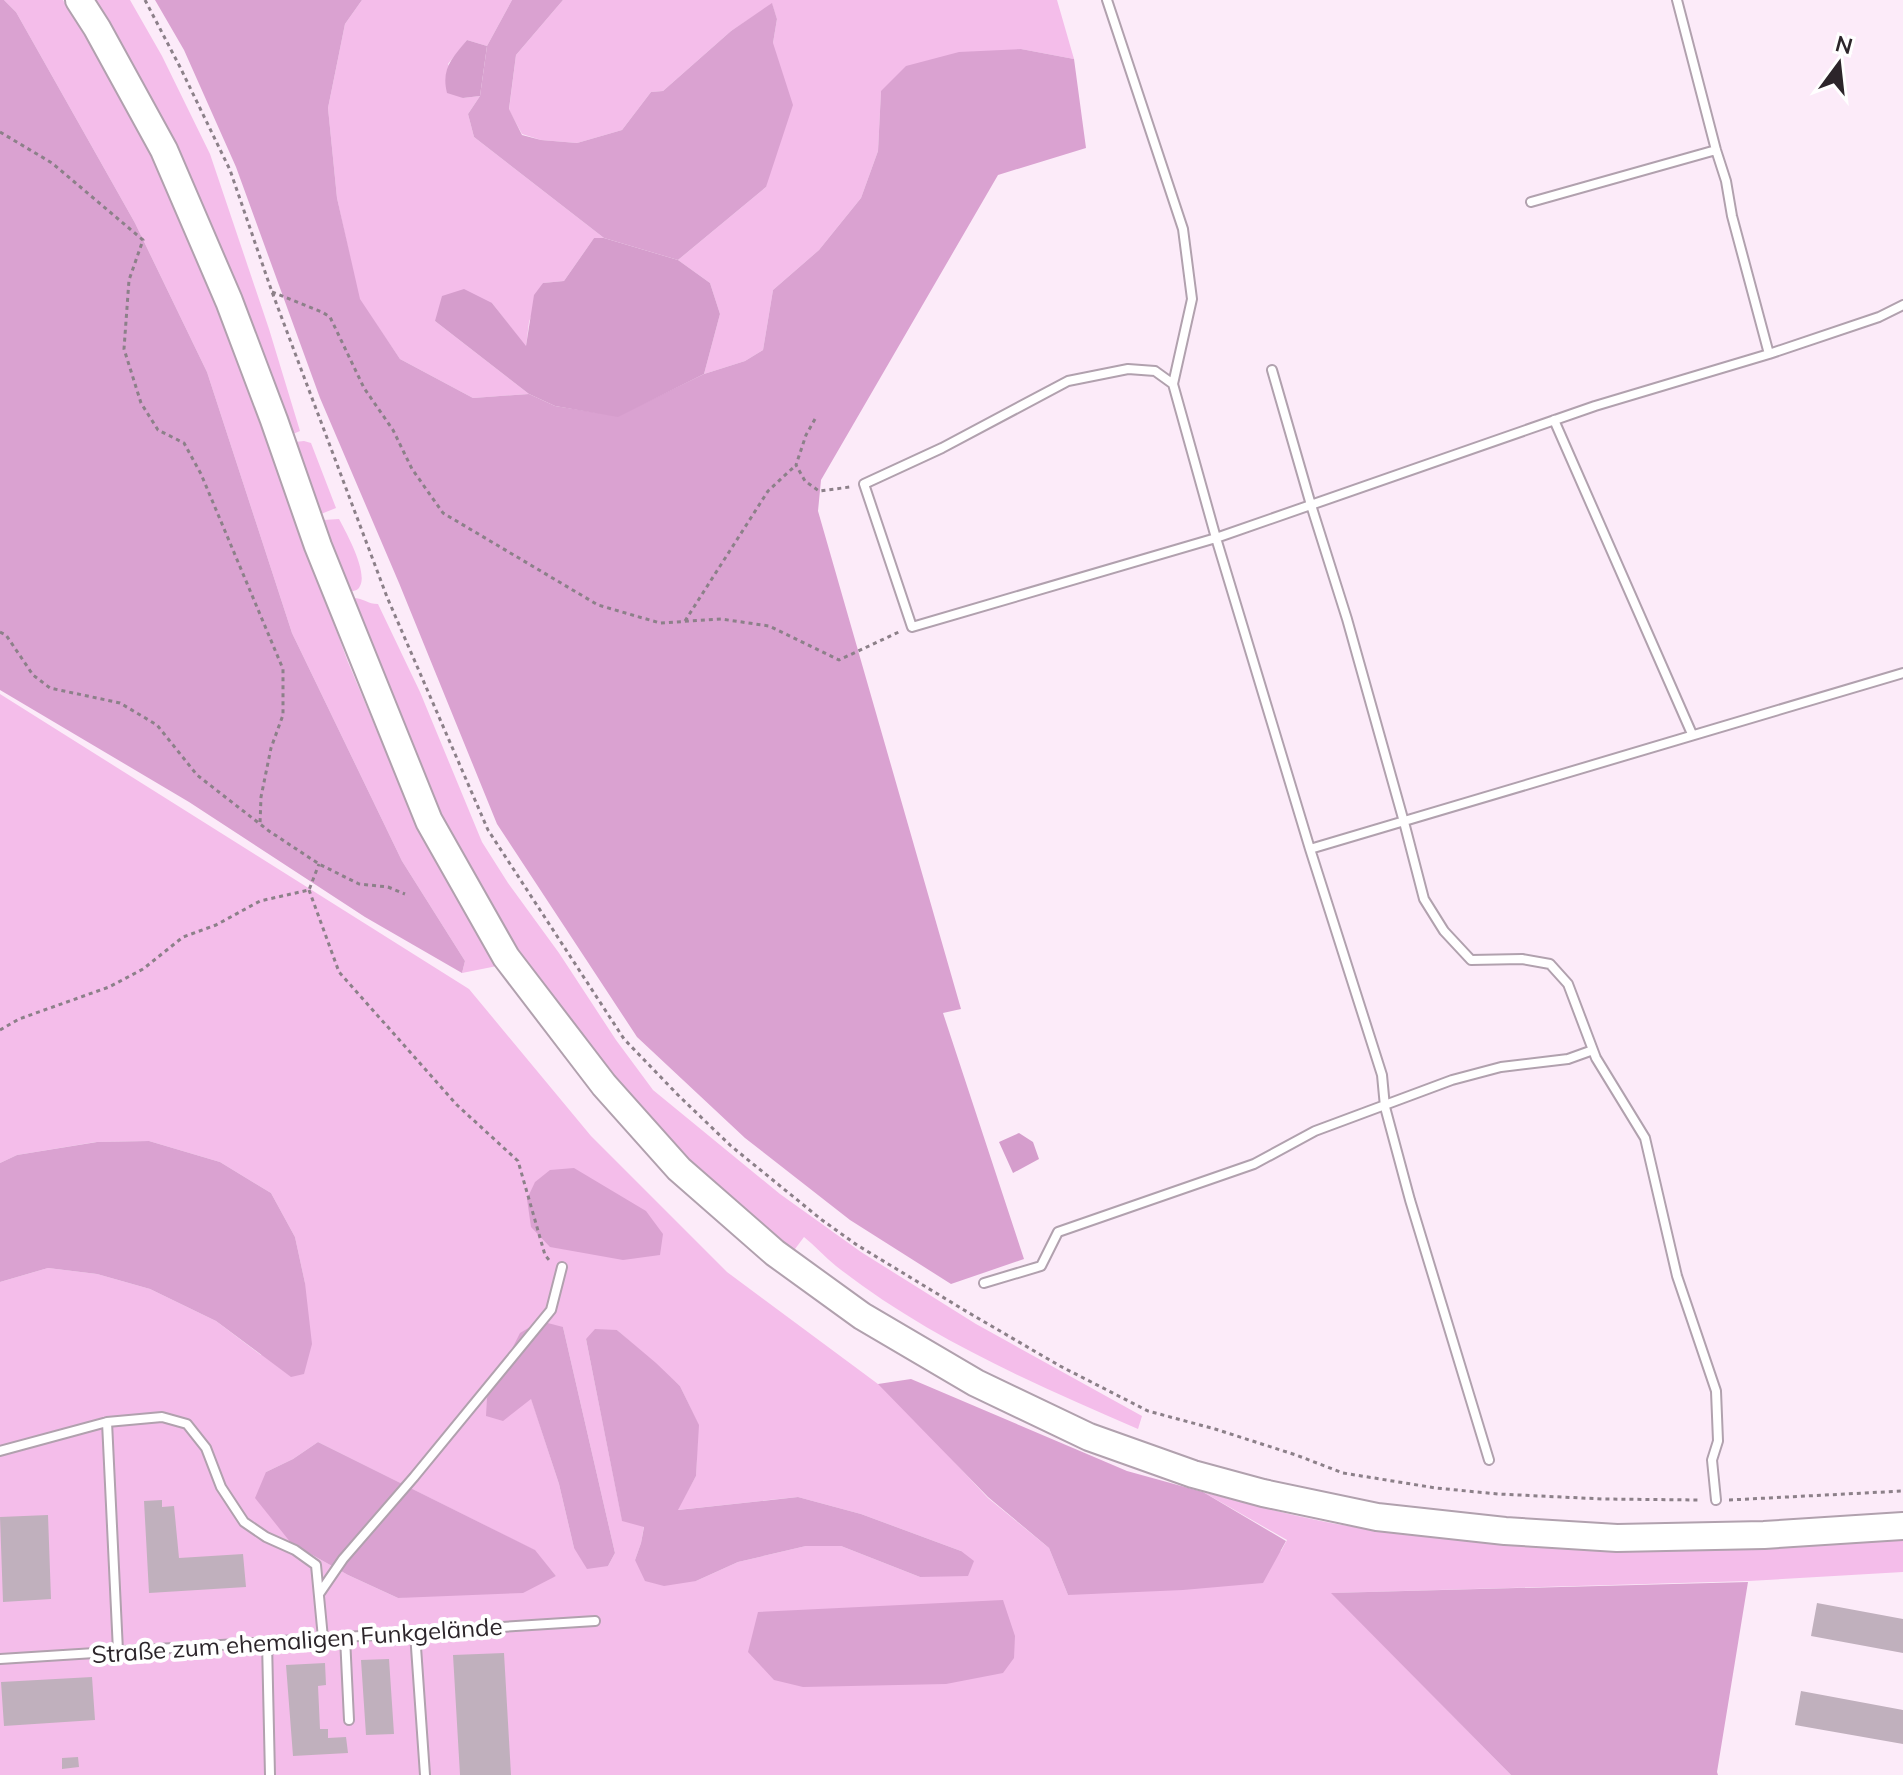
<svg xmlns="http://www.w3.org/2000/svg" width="1903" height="1775" font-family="Mulish,sans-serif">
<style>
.green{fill:#f4bdea;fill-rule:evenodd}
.forest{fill:#daa2d1}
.water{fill:#d59dcc}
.building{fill:#c0b0bd}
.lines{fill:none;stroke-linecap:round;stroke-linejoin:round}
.service-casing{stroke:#b1a1ae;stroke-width:12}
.primary-casing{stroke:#b1a1ae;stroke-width:30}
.path{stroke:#8c8089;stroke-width:3;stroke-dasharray:4 4;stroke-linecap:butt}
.service{stroke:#fff;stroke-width:8}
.primary{stroke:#fff;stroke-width:26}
.labels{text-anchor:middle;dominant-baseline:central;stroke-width:8;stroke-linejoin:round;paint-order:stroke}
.street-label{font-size:24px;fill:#2c252a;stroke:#fff}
</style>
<rect width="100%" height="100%" fill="#fcebf9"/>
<path class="green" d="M4 0H63L124 101 166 187 213 297 348 662 395 774 453 887 497 966 462 973 465 961 402 861 292 633 207 372 135 223 16 12Z
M92 0H130L162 56 210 154 269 329 300 431 293 434 295 442 304 441 311 443 336 508 321 514 324 520 339 519C346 532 368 572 360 586 358 591 355 590 350 592L351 598C363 597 367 604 378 604L420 692 482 842 508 883 559 953 616 1040 653 1090 780 1194 861 1252 976 1324 1142 1416 1138 1429C1034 1384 926 1337 836 1266 825 1257 815 1246 804 1237L792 1253 691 1165 641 1113 522 959 492 911 432 799Z
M362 0H512L487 46 467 40 448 64 463 98 480 96 468 114 474 137 604 238H594L564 281 543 283 529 322 526 347 492 303 435 321 529 394 473 398 400 359 359 299 337 198 328 108 345 24Z
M563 0H1057L1074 59 1021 49 881 91 878 151 861 198 819 250 773 290 763 350 745 361 704 374 720 314 710 283 678 260 766 187 773 43 777 19 772 4 731 31 663 91 651 92 622 130 577 143 541 140 522 134 509 110 516 55Z
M0 694 469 989 591 1136 727 1272 878 1384 920 1387 943 1450 988 1498 1049 1548 1068 1595 1281 1551 1287 1540 1203 1492C1242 1502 1282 1513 1321 1521 1343 1526 1365 1528 1387 1531 1559 1556 1731 1551 1903 1539V1572L1749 1581 1332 1593 1511 1775H0V1282L48 1268 97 1274 150 1289 216 1321 261 1355 305 1283 295 1237 271 1193 220 1162 149 1141 96 1142 17 1155 0 1163ZM563 1327 615 1553 608 1566 574 1548 559 1484 531 1398ZM617 1330 680 1386 698 1424 696 1476 677 1510 798 1497 861 1514 961 1551 920 1577 841 1546H806L738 1562 696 1581 635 1560 641 1543 644 1526 622 1520 586 1339ZM318 1442 534 1550 556 1576 398 1598 348 1575 291 1543 266 1472 293 1459Z"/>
<path class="forest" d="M0 0H4L16 12 135 223 207 372 292 633 402 861 465 961 462 973 365 917 189 802 0 690Z
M155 0H362L345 24 328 108 337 198 360 299 400 359 473 398 529 394 555 406 618 416 704 374 745 361 763 350 773 290 819 250 861 198 878 151 881 91 906 66 959 52 1021 49 1074 59 1086 148 998 175 821 480 818 511 961 1009 943 1013 1024 1259 951 1284 850 1220 745 1138 637 1037 497 824 399 583 320 398 236 167 184 50Z
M512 0H563L516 55 509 109 522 135 541 140 577 143 622 130 651 92 663 91 731 31 772 3 777 19 773 43 793 105 766 187 678 260 604 238 474 137 468 114 480 96 487 46Z
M149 1141 220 1162 271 1193 295 1237 305 1283 312 1344 304 1374 291 1377 216 1321 150 1289 97 1274 48 1268 0 1282V1163L17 1155 97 1142Z
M574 1168 646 1211 663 1234 660 1255 623 1260 550 1247 531 1227 527 1199 535 1182 550 1170Z
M540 1321 563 1327 615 1553 608 1566 587 1569 574 1548 559 1484 531 1399 503 1421 486 1416 487 1398 520 1333Z
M595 1329 617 1330 656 1363 680 1386 699 1425 696 1476 678 1510 798 1497 861 1514 961 1551 974 1561 968 1576 920 1577 841 1546H806L738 1562 696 1581 664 1586 645 1581 635 1560 641 1543 644 1527 622 1521 586 1339Z
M911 1379 1127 1471 1203 1492 1286 1541 1263 1583 1183 1590 1068 1595 1049 1548 988 1497 878 1384Z
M318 1442 535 1550 556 1576 523 1593 398 1598 348 1575 291 1543 255 1498 266 1472 293 1459Z
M1748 1582 1717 1772 1718 1775H1511L1331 1593Z
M1003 1600 1015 1636 1014 1658 1003 1673 946 1684 803 1687 774 1680 748 1652 758 1612Z"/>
<path class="water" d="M467 40 487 46 480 96 463 98 447 93C441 69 452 58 467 40Z
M594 238H604L678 260 710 283 720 314 704 374 618 417 555 406 529 394 435 321 442 296 464 289 492 303 526 346 534 295 543 283 564 281Z
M1019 1133 1033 1142 1039 1159 1013 1173 999 1142Z"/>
<path class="building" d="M162 1500V1507L174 1506 179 1558 243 1554 246 1587 149 1593 144 1501Z
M48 1515 51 1599 3 1602 0 1517Z
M1817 1603 1903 1619V1653L1811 1636Z
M504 1653 511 1775H460L453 1655Z
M389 1659 394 1734 366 1735 361 1660Z
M325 1663 326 1685 318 1686 320 1729H328V1738L346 1737 348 1753 293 1756 286 1665Z
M92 1677 95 1720 4 1726 1 1682Z
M1801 1691 1903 1710V1744L1795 1725Z
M78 1757 79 1767 62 1769V1758Z"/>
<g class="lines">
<g class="service-casing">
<path id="service" d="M1107 0 1183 229 1192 299 1173 384 1216 538 1310 849 1382 1075 1385 1107 1410 1200 1489 1460
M1677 0 1716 150 1726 181 1732 216 1769 354
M1531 202 1716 150
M1272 370 1311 505 1347 619 1404 822 1424 899 1444 931 1471 960 1522 959 1550 964 1568 984 1596 1058 1645 1138 1677 1276 1716 1391 1718 1441 1712 1460 1716 1500
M1173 384 1155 371 1128 369 1068 381 942 448 864 484 912 627 1216 538 1595 406 1769 354 1879 317 1903 305
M1554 420 1692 734
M1310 849 1903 673
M984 1283 1041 1266 1058 1232 1254 1164 1315 1131 1452 1080 1501 1067 1568 1059 1593 1050
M107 1422 118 1651
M0 1451 107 1422 162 1417 187 1424 206 1448 221 1487 244 1522 266 1537 295 1550 316 1565 323 1638
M319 1594 343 1559 414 1477 551 1310 562 1267
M415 1633 425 1775
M345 1637 349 1720
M267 1642 270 1775
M0 1659 595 1621"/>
</g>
<g class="primary-casing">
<path id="primary" d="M79 0 97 28 164 150 229 301 274 420 318 546 429 821 506 957 604 1085 679 1169 775 1253 862 1316 976 1383 1089 1437 1193 1474 1263 1493 1377 1517 1505 1531 1617 1538 1764 1535 1903 1526"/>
</g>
<path class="path" d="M145 0 180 67 230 170 272 292 387 597 488 830 624 1039 678 1095 731 1146 822 1220 857 1245 964 1310 1060 1366 1148 1411 1215 1429 1296 1455 1343 1473 1436 1488 1498 1494 1603 1499 1701 1500
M0 132 52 163 143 240 129 280 124 349 141 403 158 430 184 443 201 474 283 669V715L271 748 261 797 260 824
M272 292 322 312 330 317 364 388 393 430 412 469 443 513 598 605 660 623 721 619 769 626 839 660 901 631
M815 419 806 435 796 465 805 481 819 491 850 487
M685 621 768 491 796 465
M0 632 6 635 33 675 50 688 120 703 157 725 197 775 269 831 319 864 359 884 388 887 405 894
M309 890 339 972 457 1105 518 1161 545 1255 549 1260
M0 1030 19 1019 109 987 143 969 183 937 216 925 260 901 309 890 319 864
M1729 1500 1903 1491"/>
<use href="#service" class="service"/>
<use href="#primary" class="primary"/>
</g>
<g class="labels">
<g class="street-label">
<text transform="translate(297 1640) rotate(-4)">Straße zum ehemaligen Funkgelände</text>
</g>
</g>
<g transform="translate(1839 64) rotate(15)" stroke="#ffffff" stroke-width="6" paint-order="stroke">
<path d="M0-6L14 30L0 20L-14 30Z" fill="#2c252a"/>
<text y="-12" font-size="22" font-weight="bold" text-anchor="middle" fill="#2c252a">N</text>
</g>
</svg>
